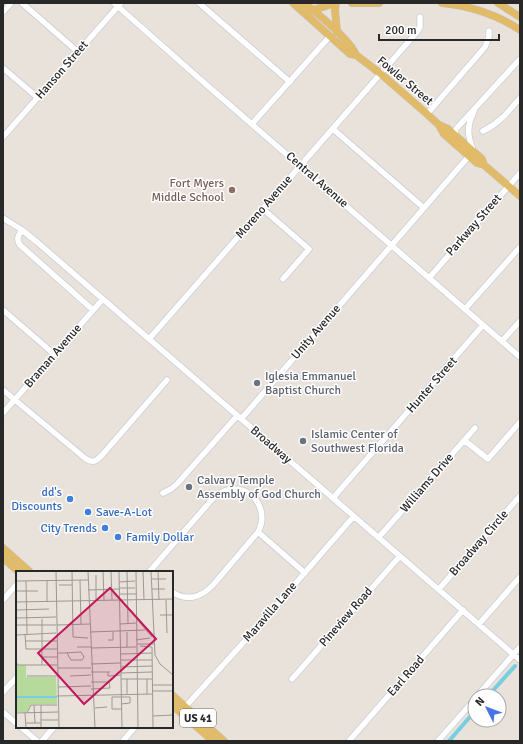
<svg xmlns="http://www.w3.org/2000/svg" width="523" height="744" font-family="Signika,sans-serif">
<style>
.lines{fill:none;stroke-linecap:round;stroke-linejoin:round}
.canal{stroke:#77cde1;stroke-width:4}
.minor-casing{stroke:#c9cdd8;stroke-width:7}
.major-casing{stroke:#c3c3c3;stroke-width:8}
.minor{stroke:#fff;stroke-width:5.5}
.major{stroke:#e1bb67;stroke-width:7}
.education-dot{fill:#8d6e63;stroke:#fff;stroke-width:1.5}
.worship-dot{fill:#6b7280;stroke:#fff;stroke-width:1.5}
.shop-dot{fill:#3f7fe0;stroke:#fff;stroke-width:1.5}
.labels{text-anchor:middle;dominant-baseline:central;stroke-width:3;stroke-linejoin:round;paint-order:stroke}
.shield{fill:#fff;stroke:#686868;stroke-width:1}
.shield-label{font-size:11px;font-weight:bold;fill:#282828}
.street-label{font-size:12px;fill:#282828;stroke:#fff}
.education-label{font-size:12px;fill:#785e54;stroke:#fff;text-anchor:end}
.worship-label{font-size:12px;fill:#5b616d;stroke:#fff;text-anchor:start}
.shop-label{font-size:12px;fill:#366cbe;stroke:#fff;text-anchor:end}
.inset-river{fill:none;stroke:#77cde1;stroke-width:2}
.inset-road{fill:none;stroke:#9c9893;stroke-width:1}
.view{fill:#c2185b;fill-opacity:0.15;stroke:#c2185b;stroke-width:2}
.inset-edge{fill:none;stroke:#282828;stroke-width:2}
</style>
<rect width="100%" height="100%" fill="#e9e2db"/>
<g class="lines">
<path class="canal" d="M488 696 515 666
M449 741 475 711"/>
<g class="minor-casing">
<path id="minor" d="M22 3 78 52
M114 3 201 80 520 357
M199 3 290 82
M3 12 11 3
M3 68 38 98
M427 114 485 47 489 37V31
M252 124 330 36
M333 129 424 208
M483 131C501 122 507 113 520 98
M454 135 456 129 520 59
M3 137 121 3
M473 150C467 134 467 126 474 111
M263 209 309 249 283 279
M3 218 22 230 37 242 520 660
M22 230C18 236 16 239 20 245L93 310
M429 278 520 173
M465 309 520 247
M3 310 54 354
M149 339 417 32 420 27V17
M502 341 520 321
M3 390 86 459C95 464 97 460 103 454L167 380
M3 413 103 299
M241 419 469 156
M464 440 488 459 520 422
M163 493 171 489 177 484 237 416
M333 498 483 325
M258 532 305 573
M379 537 475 428
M149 572 215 496C220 493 226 489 233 489 255 488 269 513 258 532L213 585C202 597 187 602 172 592
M439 589 520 496
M3 600 17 584
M479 624 520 577
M292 679 400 556
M3 692 17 677
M477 696 520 647
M185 707 262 622 354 516
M3 712 17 724
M21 727 37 741
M42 741 54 727
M123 741 135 727
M349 741 463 610
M438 741 475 699"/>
</g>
<g class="major-casing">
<path id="major" d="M293 3 350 54 356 55 381 74 427 114 439 125 444 134 469 156 477 163 484 165
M304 3C318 14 350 39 356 55
M336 3 335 10 337 32
M352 3H379
M442 3C471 6 496 14 520 30
M498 3 520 17
M309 10H313L336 3
M439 125 448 129 482 159 484 165 520 196
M3 548 30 572
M3 558 19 572
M172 695 224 741
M172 705 213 741"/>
</g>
<use href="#minor" class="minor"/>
<use href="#major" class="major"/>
</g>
<circle class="education-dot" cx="232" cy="190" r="4"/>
<g class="worship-dot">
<circle cx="257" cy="383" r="4"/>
<circle cx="303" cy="441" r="4"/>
<circle cx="189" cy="487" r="4"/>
</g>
<g class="shop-dot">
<circle cx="70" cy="499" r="4"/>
<circle cx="88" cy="512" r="4"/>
<circle cx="105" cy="528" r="4"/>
<circle cx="118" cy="537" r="4"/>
</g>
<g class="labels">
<rect class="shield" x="180" y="709" width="36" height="18" rx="3"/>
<g class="shield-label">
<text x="198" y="718">US 41</text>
</g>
<g class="street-label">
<text transform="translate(62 70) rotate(-49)">Hanson Street</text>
<text transform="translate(405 81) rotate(40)">Fowler Street</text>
<text transform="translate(317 180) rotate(41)">Central Avenue</text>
<text transform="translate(264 207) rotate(-49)">Moreno Avenue</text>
<text transform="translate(474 225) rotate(-49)">Parkway Street</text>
<text transform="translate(316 332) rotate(-49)">Unity Avenue</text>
<text transform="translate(53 356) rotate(-49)">Braman Avenue</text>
<text transform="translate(432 385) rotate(-49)">Hunter Street</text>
<text transform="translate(271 445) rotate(41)">Broadway</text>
<text transform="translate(427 483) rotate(-49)">Williams Drive</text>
<text transform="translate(479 543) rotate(-49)">Broadway Circle</text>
<text transform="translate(270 612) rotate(-49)">Maravilla Lane</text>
<text transform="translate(346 617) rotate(-49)">Pineview Road</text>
<text transform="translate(406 676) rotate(-49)">Earl Road</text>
</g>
<g class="education-label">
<text x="224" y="183">Fort Myers<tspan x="224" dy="14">Middle School</tspan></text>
</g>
<g class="worship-label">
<text x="265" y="376">Iglesia Emmanuel<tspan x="265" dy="14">Baptist Church</tspan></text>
<text x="311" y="434">Islamic Center of<tspan x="311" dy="14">Southwest Florida</tspan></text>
<text x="197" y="480">Calvary Temple<tspan x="197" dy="14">Assembly of God Church</tspan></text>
</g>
<g class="shop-label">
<text x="62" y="492">dd's<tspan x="62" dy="14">Discounts</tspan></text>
<text x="96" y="512" text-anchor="start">Save-A-Lot</text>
<text x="97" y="528">City Trends</text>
<text x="126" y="537" text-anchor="start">Family Dollar</text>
</g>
</g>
<g transform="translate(16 571)">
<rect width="157" height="157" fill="#e9e2db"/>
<path d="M0 94H10V106H40L41 133H15L11 141H0Z" fill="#b6da9c"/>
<path class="inset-river" d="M0 126H41"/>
<path class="inset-road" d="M40 0 43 157M56 0 57 66 72 67M72 0 79 157M87 0 88 29M95 0 96 29M103 0 106 157M111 0 112 52M120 0 122 157M127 0 128 29M135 0 139 84 144 93 157 104M142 0 143 29M80 4V30M135 8H150M31 9V31M64 9 65 53M0 10 72 9M10 10 11 63M103 11 119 10M43 14H56M104 17H119M136 18H149M72 19 104 18M0 20H22M104 23H120M150 29 151 62M0 31 157 28M0 39 33 38M144 44H157M0 47 40 46M120 47 136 66M104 53 120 52M0 54H40M41 54 74 53M74 61 129 59M111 61V76M9 63 10 78H41M0 64 40 62M92 69H97V61M120 69 134 67M10 70H41M121 73H138M124 75 136 76 137 157M61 76H75M75 77 120 76M42 82H47L65 81 68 86 66 89H55L51 82M105 83 136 82M26 86H41M105 89H136M0 91 2 94H41M75 93 105 92M26 94V48M105 96 136 95M42 97H75M75 101H94M92 101V105L105 104M105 102 136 101M11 105H41M54 105 75 104M105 108H136M111 108V123M131 108V123M75 111H93L94 117 75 118M136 114H157M42 116 75 115M137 120H157M41 125 137 123M105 133 114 132V126H96V138H106M18 134 19 152M25 134V157M79 137 91 136M0 142 42 141M9 142 10 157M11 142 15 134H41M137 145 157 144M25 149H42M10 152H25M47 157H66"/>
<path class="view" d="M94 17 140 68 68 133 22 82Z"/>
<rect width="157" height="157" class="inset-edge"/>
</g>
<rect width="523" height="744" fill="none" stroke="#282828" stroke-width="8"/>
<g transform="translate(487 708) rotate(312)"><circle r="19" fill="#ffffff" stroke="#a9a9a9"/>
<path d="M0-3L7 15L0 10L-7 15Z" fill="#4a73e6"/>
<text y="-6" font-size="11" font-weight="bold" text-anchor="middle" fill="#282828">N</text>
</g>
<path d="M379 34v6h120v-6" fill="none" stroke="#282828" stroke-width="2"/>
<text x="385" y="34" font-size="12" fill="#282828" stroke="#ffffff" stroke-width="3" paint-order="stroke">200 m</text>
</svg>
